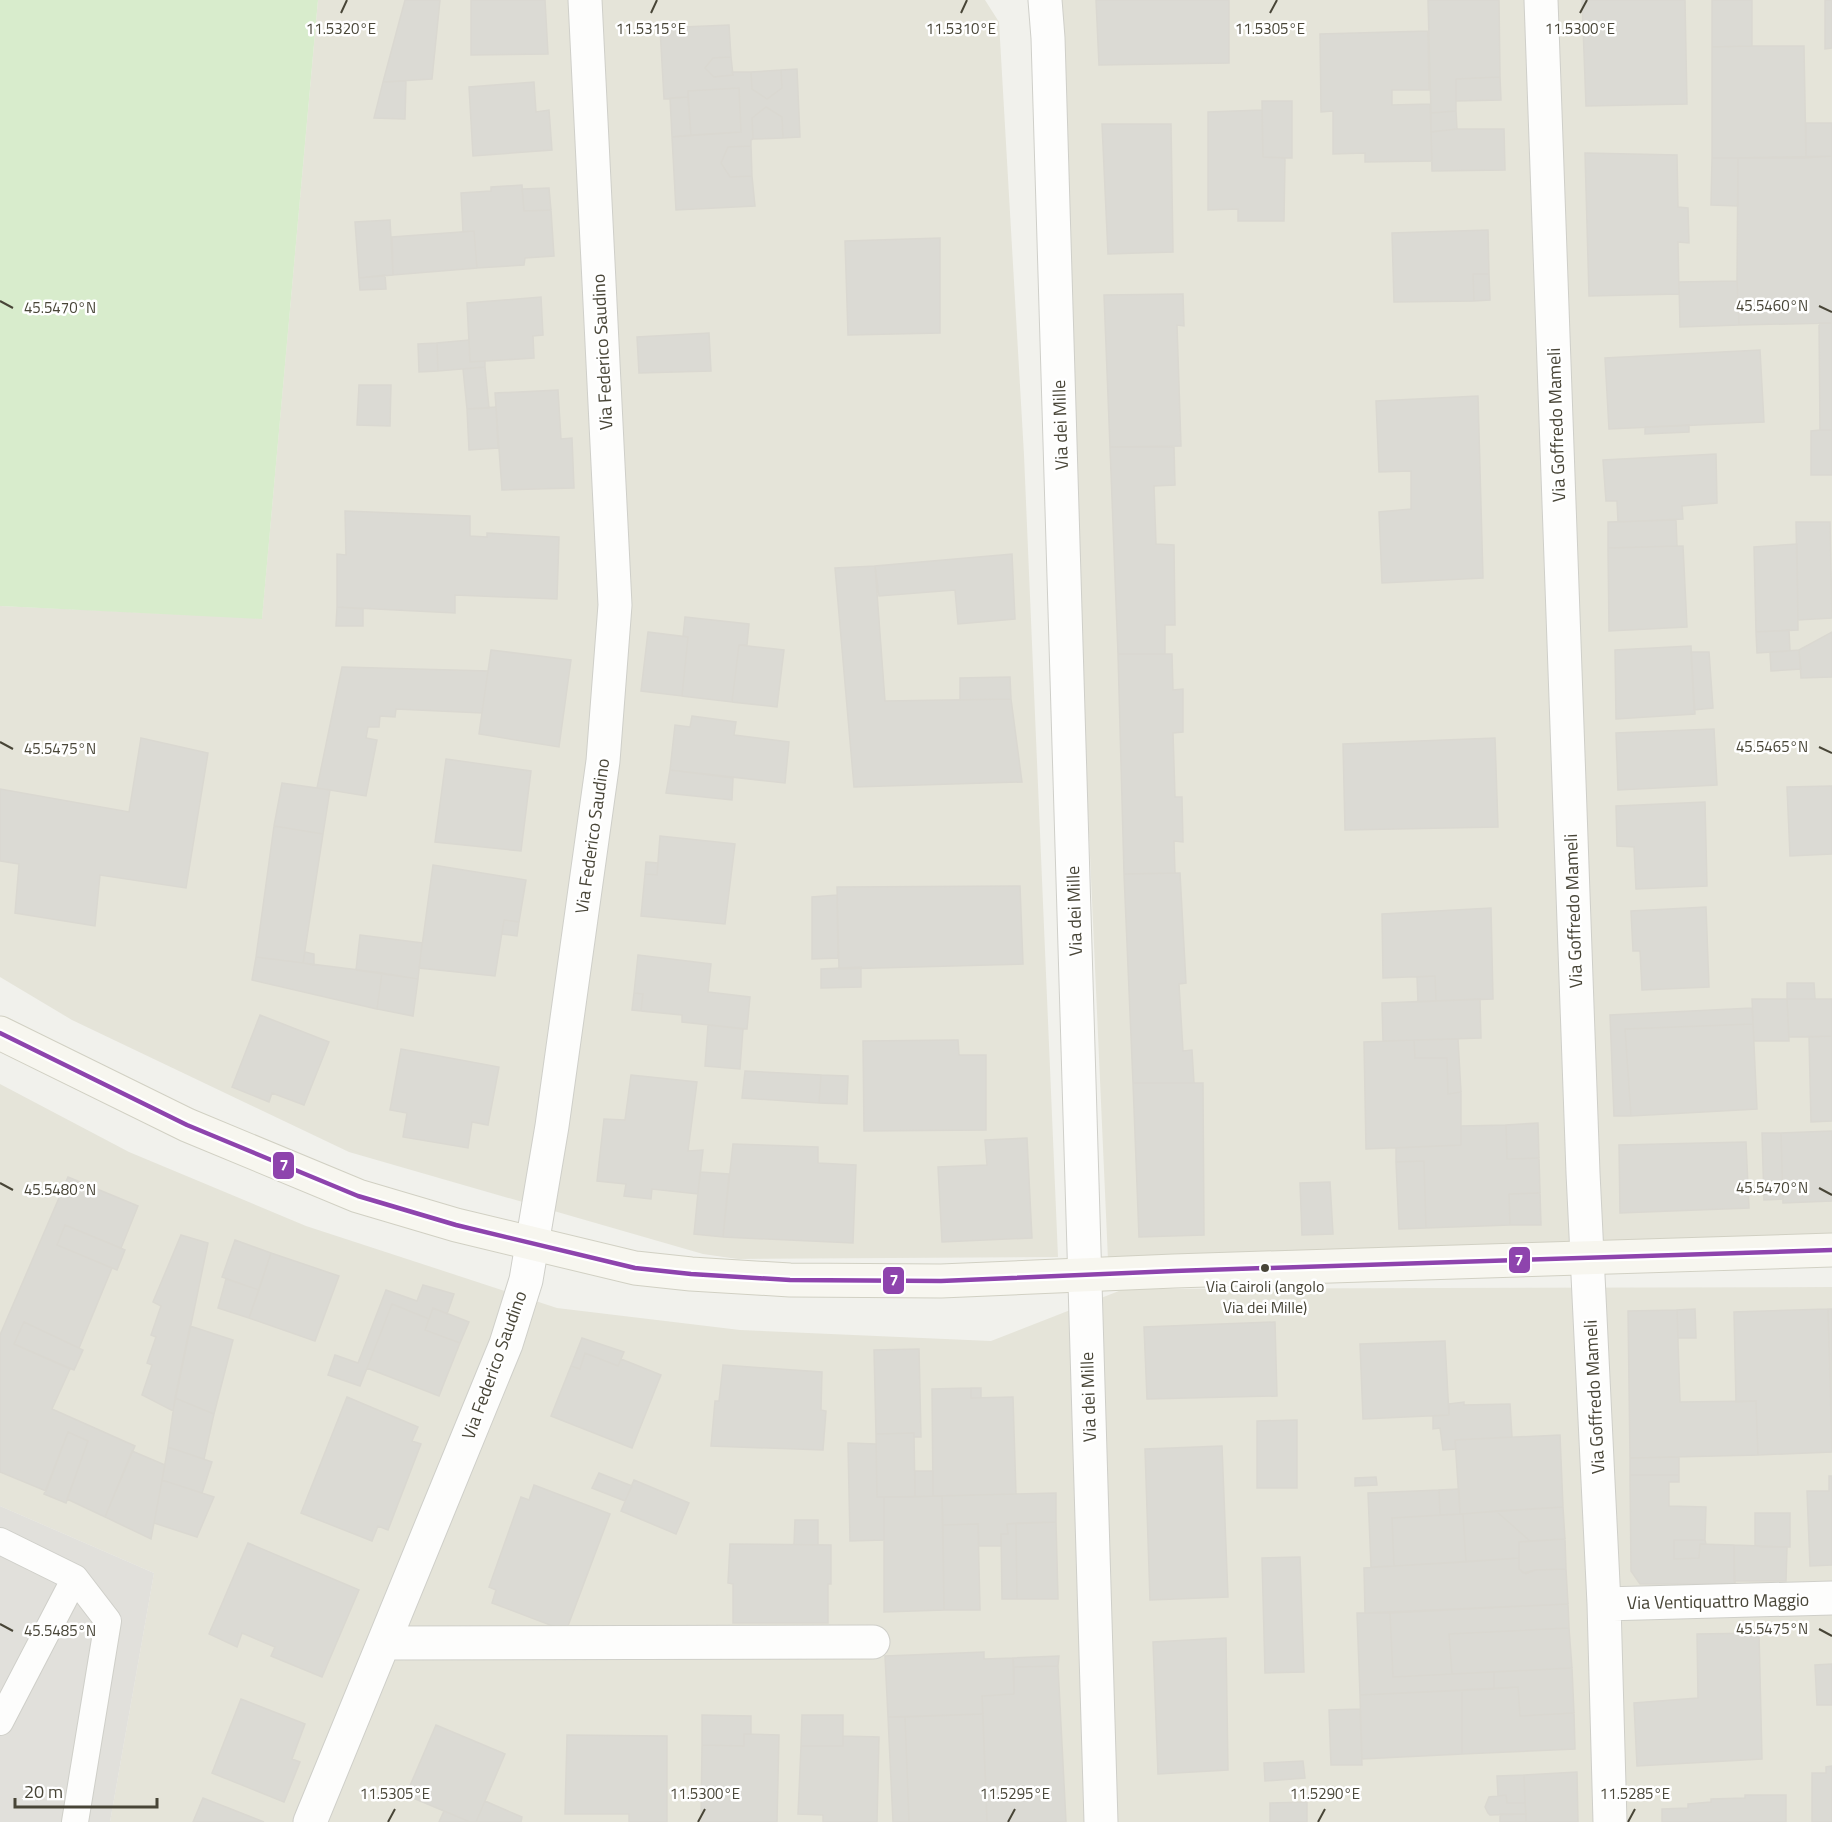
<svg xmlns="http://www.w3.org/2000/svg" width="1832" height="1822" font-family="'Titillium Web',sans-serif">
<style>
.residential{fill:#e5e4d9}
.green{fill:#d8eccc}
.parking{fill:#e1e0db}
.building{fill:#dbdad4;stroke:#dad8d1;stroke-width:1.5}
.lines{fill:none;stroke-linecap:round;stroke-linejoin:round}
.lane-casing{stroke:#cfcfc9;stroke-width:28}
.street-casing{stroke:#cfcfc9;stroke-width:35}
.secondary-casing{stroke:#d1d0c3;stroke-width:35}
.lane{stroke:#fdfdfc;stroke-width:26}
.street{stroke:#fdfdfc;stroke-width:33}
.secondary{stroke:#f7f6ef;stroke-width:33}
.bus-1-casing{stroke:#fff;stroke-width:9}
.bus-1{stroke:#8e44ad;stroke-width:4.5}
.ticks{fill:none;stroke:#484537;stroke-width:2}
.bus-dot{fill:#484537;stroke:#fff;stroke-width:2}
.labels{text-anchor:middle;dominant-baseline:central;stroke-width:5;stroke-linejoin:round;paint-order:stroke}
.bus-label{font-size:16px;fill:#484537;stroke:#fff}
.street-label{font-size:18px;fill:#484537;stroke:#fff}
.ticks-label{font-size:15px;text-anchor:middle;fill:#484537;stroke:#fff;stroke-width:5;stroke-linejoin:round;paint-order:stroke}
.line-badge{stroke:#fff;stroke-width:2}
.badge-label{font-size:16px;text-anchor:middle;font-weight:bold;fill:#fff}
</style>
<rect width="100%" height="100%" fill="#f1f1ec"/>
<path class="residential" d="M318 0H985L999 22 1024 455 1058 1257 738 1259 703 1254 349 1152 72 1020 0 977V606L262 618Z
M1052 0H1832V1243L1108 1260Z
M0 1084 129 1152 306 1226 557 1308 740 1330 991 1341 1124 1289 1832 1287V1822H110L154 1573 0 1506Z"/>
<path class="green" d="M0 0H318L262 619 0 606Z"/>
<path class="parking" d="M0 1506 154 1573 110 1822H0Z"/>
<path class="building" d="M405 0H440L432 79 383 82Z
M471 0H545L548 54 471 55Z
M1096 0H1229V63L1099 65Z
M1428 0H1499L1500 77 1456 79V111L1431 113Z
M1582 0H1685L1687 104 1586 106Z
M1712 0H1752V46L1712 47Z
M1825 0H1832V48L1825 49Z
M729 25 731 57 713 58 705 68 714 77 733 75 732 72H751L752 89 767 99 782 88 781 70 797 69 800 137 783 138 782 117 766 107 752 118 753 139 751 140V146L728 147 721 163 730 177 752 176 755 206 676 210 672 137 741 132 739 88 688 91V97L664 99 660 28Z
M1428 31 1429 90H1392V105L1430 104 1432 161 1365 162V153L1333 154V111L1321 112 1320 34Z
M1752 46H1804L1806 158H1712V47Z
M731 57 733 75 714 77 705 68 713 58Z
M781 70 782 88 767 99 752 89 751 72Z
M1500 77 1501 100 1456 101V79Z
M406 81 405 119 374 118 383 82Z
M534 82 536 112 549 110 552 150 473 156 469 87Z
M739 88 741 132 691 135 688 91Z
M688 97 691 135 672 137 670 98Z
M1262 101H1292V158L1263 157Z
M766 107 782 117 783 138 753 139 752 118Z
M1262 110 1263 157 1285 158 1284 221H1238V209L1208 210V112Z
M1456 111 1457 129 1431 132V113Z
M1806 123H1832V156L1806 158Z
M1102 124H1171L1173 252 1108 254Z
M1457 129H1504L1505 170 1432 171 1431 132Z
M751 146 752 176 730 177 721 163 728 147Z
M1585 153 1677 155 1678 207 1688 208 1689 243 1678 242 1679 294 1589 296Z
M1832 156V323L1739 325 1737 281 1738 158Z
M1712 158H1738V206L1711 205Z
M522 185 524 211 551 210 554 256 525 258 524 265 477 268 474 231 463 232 461 193 491 191V187Z
M549 188 551 210 524 211 522 189Z
M390 220 393 275 359 278 355 222Z
M1488 230 1489 274H1473L1474 301 1394 302 1392 233Z
M474 231 477 268 393 275 392 237Z
M940 238V333L848 335 845 241Z
M1473 274H1489L1490 300 1474 301Z
M385 275 386 289 360 290 359 278Z
M1737 281 1739 325 1680 327 1679 282Z
M1183 294 1184 326 1177 325 1181 446 1110 447 1104 295Z
M541 297 543 335 533 336 534 358 470 362 467 303Z
M1819 323H1832V430H1820Z
M709 333 711 371 639 373 637 337Z
M469 340 470 362 485 361V367L438 371 437 343Z
M437 343 438 371 419 372 418 344Z
M1760 350 1764 422 1609 429 1605 358Z
M485 367 489 408 467 409 463 369Z
M359 385H391L390 426 357 425Z
M558 390 561 439 572 438 574 488 502 490 495 393Z
M1478 396 1483 578 1382 583 1379 512 1411 509V471L1379 472 1376 401Z
M496 407 498 448 469 450 467 409Z
M1689 425V432L1645 434V427Z
M1820 430H1832V475H1811V431Z
M1110 447H1174L1175 485 1154 486 1156 544 1174 545 1175 625H1165V654H1118Z
M1716 454 1717 503 1682 506 1683 519 1618 522 1617 501H1606L1603 460Z
M345 511 470 516V536L487 537V533L559 537 557 599 455 595V613L337 607V554L346 555Z
M1676 520 1677 546 1608 548V522Z
M1796 522H1830L1832 618 1798 620Z
M1797 544 1798 630 1756 632 1754 547Z
M1683 546 1687 627 1609 631 1608 548Z
M1012 554 1015 619 958 624 955 590 879 596 875 566Z
M875 566 885 701 1011 699 1022 782 854 787 835 568Z
M337 607 363 609V626H336Z
M685 617 749 624 747 645H739L732 702 682 696 688 637 683 636Z
M1789 630 1790 651 1757 653 1756 632Z
M648 632 688 637 682 696 641 691Z
M1832 632V677L1801 678 1799 650Z
M739 645 784 650 777 707 732 702Z
M1691 646 1695 714 1616 719 1615 650Z
M491 650 571 660 559 747 479 734Z
M1799 650 1801 669 1771 671 1770 652Z
M1691 652H1709L1713 708 1694 710Z
M1118 654H1172L1173 690 1183 689V732L1173 733 1175 797H1182L1183 842 1174 841 1175 873 1124 874Z
M342 667 488 671 482 713 396 709 395 717 380 716 379 727H368L366 738 377 740 366 796 317 788Z
M1010 677 1011 699 960 700V678Z
M692 716 736 722 734 735 789 742 785 783 670 770 675 725 690 727Z
M1714 729 1717 785 1618 790 1616 733Z
M141 738 208 753 186 888 100 875 95 926 15 913 19 864 0 861V789L129 812Z
M1495 738 1498 827 1345 830 1343 744Z
M446 759 531 771 521 851 435 842Z
M670 770 733 778 732 800 666 793Z
M282 783 330 790 323 834 274 826Z
M1832 786V854L1790 856 1787 787Z
M1705 802 1707 886 1636 889 1634 847 1617 846 1616 806Z
M274 826 323 834 303 963 256 957Z
M660 836 735 844 725 924 641 916 645 874 657 875Z
M646 862 658 863 657 875 645 874Z
M433 865 526 880 519 922 504 920 495 976 419 968Z
M1180 873 1186 983 1179 984 1183 1051 1192 1050 1194 1083H1133L1124 874Z
M1020 886 1023 964 839 969 837 887Z
M837 895 838 958 812 959V897Z
M1706 907 1709 987 1642 990 1640 951H1633L1631 911Z
M1491 908 1493 999 1436 1001 1435 976 1383 978 1382 914Z
M504 920 519 922 517 936 502 934Z
M360 935 422 943 418 979 356 970Z
M305 952 314 954V965L303 963Z
M638 955 711 964 708 992 750 997 747 1029 682 1022V1015L641 1011 643 994 634 993Z
M256 957 382 973 377 1009 252 980Z
M861 967V987L821 988V969Z
M382 973 418 979 413 1016 377 1009Z
M1435 976 1436 1001 1418 1002 1417 977Z
M1787 983H1814L1815 999H1787Z
M634 993 643 994 641 1011 632 1010Z
M1480 999 1481 1038 1383 1041 1382 1003Z
M1752 999H1787L1789 1041H1754Z
M1787 999H1832V1036L1789 1037Z
M1752 1008 1753 1024 1625 1029 1631 1116H1614L1610 1015Z
M260 1015 329 1042 304 1105 272 1093 269 1102 232 1087Z
M1753 1024 1757 1109 1631 1116 1625 1029Z
M708 1025 743 1029 740 1069 705 1066Z
M1832 1036V1121L1811 1122 1809 1037Z
M1458 1039 1461 1092 1448 1094 1447 1058H1415L1414 1040Z
M958 1040 959 1055H986V1130L864 1131 863 1041Z
M1414 1040 1415 1058H1447L1448 1094 1461 1092V1145L1366 1149 1364 1042Z
M401 1049 499 1067 488 1125 472 1122 468 1148 403 1137 407 1113 390 1110Z
M745 1071 821 1075 819 1103 742 1098Z
M631 1075 697 1082 688 1151 703 1150 698 1194 652 1189 651 1199 624 1196 626 1184 597 1181 604 1119 625 1120Z
M821 1075 848 1076 847 1104 819 1103Z
M1133 1083H1203L1204 1235 1139 1237Z
M1538 1123 1539 1158 1507 1159 1506 1125Z
M1506 1125 1507 1159 1539 1158 1540 1193 1509 1194 1510 1225 1426 1228 1424 1161 1396 1162V1148L1461 1145V1126Z
M1832 1131V1201L1783 1203 1781 1133Z
M1762 1133H1781L1783 1199 1764 1200Z
M1027 1138 1032 1238 942 1242 938 1167 987 1165 985 1140Z
M1746 1142 1749 1208 1620 1213 1619 1145Z
M733 1144 818 1147V1163L856 1165 853 1243 723 1237Z
M1424 1161 1426 1228 1399 1229 1396 1162Z
M700 1172 729 1174 723 1237 694 1234Z
M68 1177 138 1206 121 1248 65 1225 57 1245 112 1268 79 1348 24 1322 14 1344 70 1369 52 1409 135 1446 105 1517 67 1499 88 1441 68 1432 46 1491 0 1472V1335Z
M1330 1182 1333 1234 1302 1235 1300 1183Z
M1540 1193 1541 1225H1510L1509 1194Z
M65 1225 125 1250 117 1270 57 1245Z
M181 1235 208 1243 173 1411 142 1395 152 1365 147 1363 156 1337 151 1335 161 1306 153 1302Z
M235 1240 271 1253 259 1290 222 1277Z
M271 1253 339 1276 315 1341 249 1318Z
M226 1279 259 1290 249 1318 218 1308Z
M423 1285 454 1294 447 1314 433 1308 429 1319 392 1304 360 1386 328 1375 335 1355 358 1363 386 1290 417 1301Z
M392 1304 429 1319 425 1330 460 1343 439 1396 367 1368Z
M433 1308 469 1322 460 1343 425 1330Z
M1695 1309 1696 1338H1678L1677 1310Z
M1828 1309H1832V1448Z
M1828 1309 1832 1452 1758 1455 1756 1401 1736 1402 1734 1312Z
M1677 1310 1680 1402 1756 1401 1758 1455 1630 1458 1628 1311Z
M24 1322 83 1350 74 1370 14 1344Z
M1275 1322 1277 1396 1147 1399 1144 1327Z
M190 1326 233 1340 214 1414 175 1398Z
M582 1338 624 1352 618 1366 585 1353 580 1369 571 1366Z
M1445 1341 1449 1415 1363 1419 1360 1344Z
M919 1349 921 1437H914V1433L876 1434 874 1350Z
M585 1353 618 1366 621 1359 661 1375 632 1448 551 1416 571 1366 580 1369Z
M723 1365 822 1372 821 1410 826 1411 823 1450 711 1446 715 1401H719Z
M971 1388H981V1398H971Z
M971 1388V1398L1013 1397 1016 1494 933 1496 932 1389Z
M347 1397 418 1427 412 1441 421 1444 388 1530 378 1526 372 1541 301 1513Z
M175 1398 214 1414 204 1459 168 1447Z
M1464 1402V1405L1510 1404 1512 1437 1455 1440 1456 1449 1443 1450 1440 1428 1433 1429V1416L1449 1415V1404Z
M1297 1420V1488H1257V1421Z
M68 1432 88 1441 66 1503 44 1494Z
M914 1433 915 1497H877L876 1434Z
M1560 1435 1563 1507 1460 1514 1455 1440Z
M848 1443 876 1444 877 1497H884V1540L850 1541Z
M1222 1446 1228 1597 1150 1600 1145 1449Z
M168 1447 212 1462 202 1493 162 1480Z
M132 1451 165 1465 151 1539 105 1517Z
M1679 1457V1475H1630V1458Z
M915 1471H933V1496L915 1497Z
M599 1473 632 1486 625 1501 592 1488Z
M1630 1475H1679V1482H1669V1506L1706 1507 1705 1540H1674V1559L1699 1558 1700 1544 1734 1545 1735 1584H1640L1631 1571Z
M1829 1476H1832V1565L1810 1566 1807 1491H1829Z
M1376 1477 1377 1485 1355 1486V1478Z
M162 1480 214 1497 197 1537 154 1523Z
M634 1480 689 1503 676 1534 621 1511Z
M534 1485 610 1514 566 1631 492 1603 496 1590 489 1587 521 1497 529 1500Z
M1459 1489 1460 1514 1440 1515 1439 1490Z
M1439 1490 1440 1515 1392 1518 1394 1566 1371 1567 1368 1493Z
M1056 1493V1522L1007 1524 1008 1534H1001V1546H979L978 1524 943 1525 942 1496Z
M942 1496 944 1610 884 1612V1497Z
M1563 1507 1565 1539 1530 1541 1496 1511Z
M1496 1511 1530 1541 1519 1542V1558L1466 1562 1463 1514Z
M1755 1513H1790V1547H1761L1755 1545Z
M1463 1514 1466 1562 1394 1566 1392 1518Z
M795 1520H818V1545H794Z
M1056 1522 1058 1599H1017L1016 1523Z
M1016 1523 1017 1599H1002L1001 1534H1008L1007 1524Z
M978 1524 980 1610H944L943 1525Z
M1565 1539 1566 1569 1535 1570 1526 1574 1519 1569V1542Z
M1674 1540H1705L1706 1544H1700L1699 1558 1674 1559Z
M248 1543 359 1590 322 1677 271 1656 275 1647 242 1633 237 1647 209 1634Z
M730 1544 831 1545V1584H828V1623H733V1584L728 1583Z
M1734 1545 1787 1547 1786 1581H1734Z
M1300 1557 1304 1672 1265 1673 1262 1558Z
M1519 1558V1569L1523 1573 1535 1570 1566 1569 1568 1604 1365 1613 1364 1568Z
M1568 1604 1569 1628 1449 1634 1452 1674 1393 1677 1390 1613Z
M1357 1613H1390L1393 1677 1494 1672V1689L1360 1695Z
M1569 1628 1572 1668 1452 1674 1449 1634Z
M1759 1633 1762 1759 1637 1766 1634 1703 1698 1698 1697 1634Z
M1226 1638 1228 1770 1158 1774 1153 1642Z
M984 1652V1659L1013 1658 1014 1694 982 1696 983 1714 888 1717 885 1656Z
M1059 1656 1058 1666 1014 1667 1013 1658Z
M1832 1664V1705H1817L1815 1665Z
M1058 1666 1066 1822H987L982 1696 1014 1694V1667Z
M1572 1668 1574 1713 1520 1716 1518 1687 1494 1689V1672Z
M1518 1687 1520 1716 1574 1713 1575 1749 1462 1754V1690Z
M1462 1690V1754L1362 1759 1360 1695Z
M241 1699 305 1724 292 1759 300 1762 284 1802 212 1773Z
M1360 1709 1362 1765H1331L1329 1710Z
M983 1714 987 1822H909L905 1717Z
M702 1715 751 1716V1734H744V1746L702 1745Z
M802 1715H843V1746H801Z
M888 1717H905L909 1822H893Z
M436 1725 505 1754 476 1822H470L406 1795Z
M744 1734 779 1735 777 1822H701L702 1745 744 1746Z
M567 1735 667 1736V1822H629V1814H565Z
M843 1736 879 1737 877 1822H823V1815L798 1814 801 1746H843Z
M1303 1761 1305 1778 1265 1781 1264 1763Z
M1832 1766V1822H1812V1773H1826V1767Z
M1577 1772 1578 1822H1526L1524 1775Z
M1524 1775 1525 1803H1507L1506 1795 1498 1796 1497 1776Z
M1506 1795 1507 1803H1525L1526 1814 1490 1815 1488 1813 1485 1807 1489 1797Z
M1745 1795H1786V1822H1662V1809L1688 1808V1804L1711 1802V1799L1745 1798Z
M203 1798 264 1822H193Z
M485 1801 522 1817 521 1822H476Z
M1307 1802V1822H1270V1803Z
M444 1811 470 1822H439Z
M1500 1814H1526V1822H1500Z"/>
<g class="lines">
<g class="lane-casing">
<path id="lane" d="M0 1541 75 1578 108 1621 75 1822
M0 1722 75 1578"/>
</g>
<g class="street-casing">
<path id="street" d="M1045 0 1048 38 1101 1822
M1541 0 1583 1173 1604 1604 1610 1822
M1604 1604 1832 1598
M385 1643 873 1642
M310 1822 506 1344 526 1280 552 1126 603 761 615 605 585 0"/>
</g>
<g class="secondary-casing">
<path id="secondary" d="M0 1033 187 1125 358 1196 456 1225 635 1268 691 1274 790 1280 941 1281 1174 1271 1832 1250"/>
</g>
<use href="#lane" class="lane"/>
<use href="#street" class="street"/>
<use href="#secondary" class="secondary"/>
<g class="bus-1-casing">
<path id="bus-1" d="M0 1033 187 1125 358 1196 456 1225 635 1268 691 1274 790 1280 941 1281 1174 1271 1832 1250"/>
</g>
<use href="#bus-1" class="bus-1"/>
</g>
<path class="ticks" d="M341 13 347 0M651 13 657 0M961 13 967 0M1270 13 1277 0M1580 13 1587 0M0 301 13 308M1819 306 1832 312M0 742 13 749M1819 747 1832 753M0 1183 13 1190M1819 1188 1832 1195M0 1624 13 1631M1819 1629 1832 1636M388 1822 395 1809M698 1822 705 1809M1008 1822 1015 1809M1318 1822 1325 1809M1628 1822 1635 1809"/>
<circle class="bus-dot" cx="1265" cy="1268" r="5"/>
<g class="labels">
<g class="bus-label">
<text x="1265" y="1286">Via Cairoli (angolo<tspan x="1265" dy="21">Via dei Mille)</tspan></text>
</g>
<g class="street-label">
<text transform="translate(602 352) rotate(-93)">Via Federico Saudino</text>
<text transform="translate(1060 425) rotate(-92)">Via dei Mille</text>
<text transform="translate(1556 425) rotate(-92)">Via Goffredo Mameli</text>
<text transform="translate(592 836) rotate(-82)">Via Federico Saudino</text>
<text transform="translate(1074 911) rotate(-92)">Via dei Mille</text>
<text transform="translate(1573 911) rotate(-92)">Via Goffredo Mameli</text>
<text transform="translate(494 1365) rotate(-70)">Via Federico Saudino</text>
<text transform="translate(1088 1397) rotate(-92)">Via dei Mille</text>
<text transform="translate(1594 1397) rotate(-93)">Via Goffredo Mameli</text>
<text transform="translate(1718 1601) rotate(-1)">Via Ventiquattro Maggio</text>
</g>
</g>
<g class="ticks-label">
<text x="341" y="34">11.5320°E</text>
<text x="651" y="34">11.5315°E</text>
<text x="961" y="34">11.5310°E</text>
<text x="1270" y="34">11.5305°E</text>
<text x="1580" y="34">11.5300°E</text>
<text x="1772" y="311">45.5460°N</text>
<text x="60" y="313">45.5470°N</text>
<text x="1772" y="752">45.5465°N</text>
<text x="60" y="754">45.5475°N</text>
<text x="1772" y="1193">45.5470°N</text>
<text x="60" y="1195">45.5480°N</text>
<text x="1772" y="1634">45.5475°N</text>
<text x="60" y="1636">45.5485°N</text>
<text x="395" y="1799">11.5305°E</text>
<text x="705" y="1799">11.5300°E</text>
<text x="1015" y="1799">11.5295°E</text>
<text x="1325" y="1799">11.5290°E</text>
<text x="1635" y="1799">11.5285°E</text>
</g>
<g class="line-badge">
<rect x="272" y="1151" width="23" height="29" rx="6" fill="#8e44ad"/>
<rect x="1508" y="1246" width="23" height="28" rx="6" fill="#8e44ad"/>
<rect x="882" y="1266" width="23" height="29" rx="6" fill="#8e44ad"/>
</g>
<g class="badge-label">
<text x="284" y="1171">7</text>
<text x="1519" y="1266">7</text>
<text x="894" y="1286">7</text>
</g>
<path d="M15 1798v9h142v-9" fill="none" stroke="#484537" stroke-width="3"/>
<text x="24" y="1798" font-size="18" fill="#484537" stroke="#ffffff" stroke-width="4.5" paint-order="stroke">20 m</text>
</svg>
